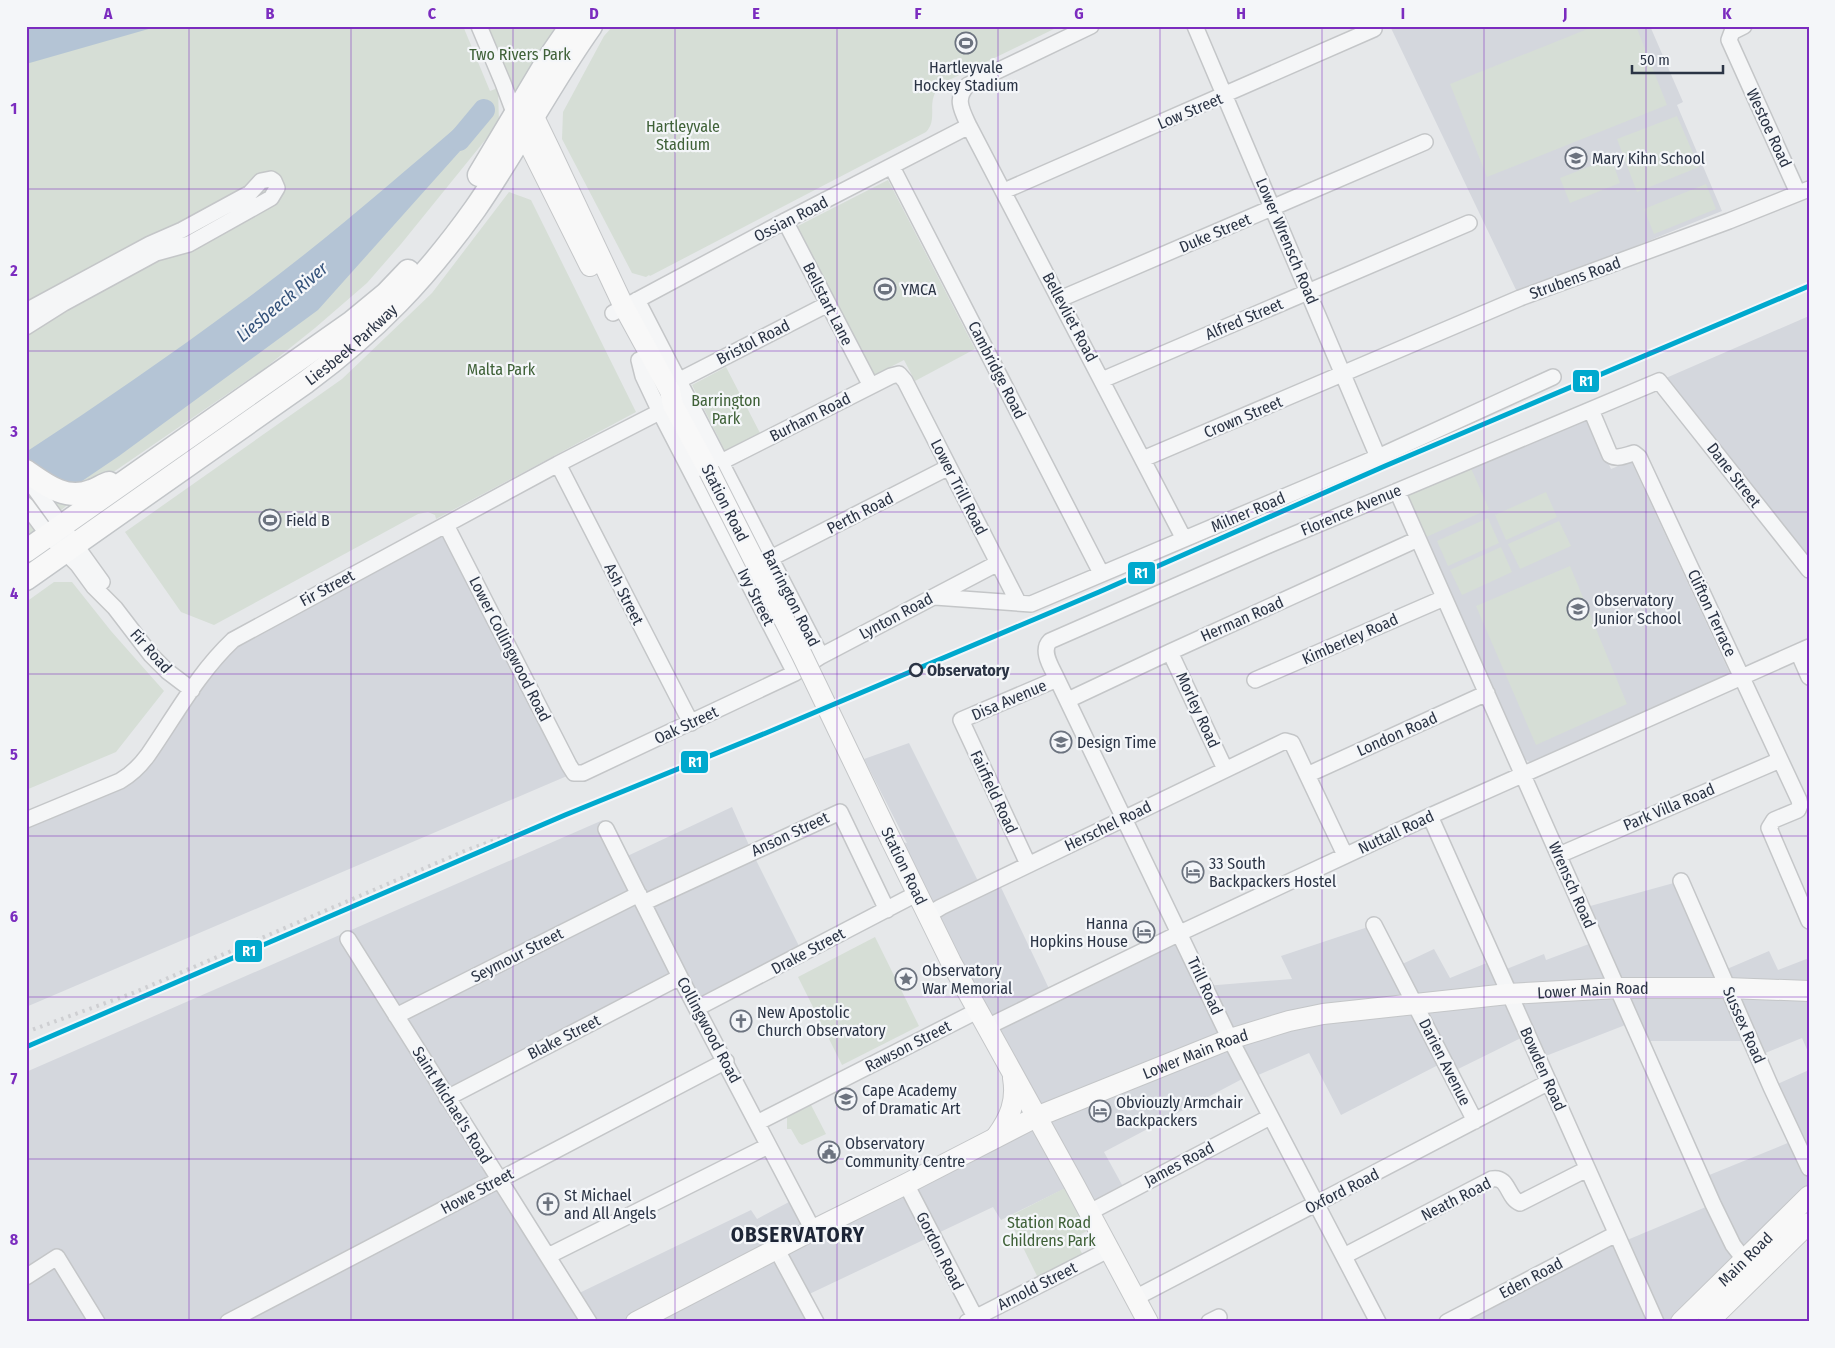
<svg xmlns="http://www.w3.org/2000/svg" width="1835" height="1348" font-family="'Fira Sans Condensed',sans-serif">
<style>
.built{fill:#d4d7dd}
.green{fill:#d6ded6}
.water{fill:#b4c4d5}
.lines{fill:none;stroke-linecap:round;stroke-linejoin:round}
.river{stroke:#b4c4d5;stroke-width:22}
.street-casing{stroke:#c4c6c8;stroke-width:18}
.secondary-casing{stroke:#c4c6c8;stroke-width:22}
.primary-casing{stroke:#c2c5c8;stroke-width:25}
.street{stroke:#f5f6f7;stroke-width:15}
.secondary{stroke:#f8f8f8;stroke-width:20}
.primary{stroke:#f8f8f8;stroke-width:22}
.rail{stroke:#cecfd2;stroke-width:4;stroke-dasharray:2.5 5;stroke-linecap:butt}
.secondary-bridge-casing{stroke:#c4c6c8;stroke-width:22;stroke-linecap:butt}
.secondary-bridge{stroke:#f8f8f8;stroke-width:20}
.rail-1-casing{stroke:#f4f6f9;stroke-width:9}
.rail-1{stroke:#00a9ce;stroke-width:5}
.grid{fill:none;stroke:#7b2cbf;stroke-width:1;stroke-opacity:0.55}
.stop-dot{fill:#f4f6f9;stroke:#2b3445;stroke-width:2.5}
.labels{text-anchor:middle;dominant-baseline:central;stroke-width:4.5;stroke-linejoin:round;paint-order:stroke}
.park-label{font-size:16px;fill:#3f6138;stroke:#f4f6f9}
.poi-label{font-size:16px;fill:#2b3445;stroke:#f4f6f9;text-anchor:start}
.street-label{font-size:16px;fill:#2b3445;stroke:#f4f6f9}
.stop-label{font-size:16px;font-weight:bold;fill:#2b3445;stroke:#f4f6f9;text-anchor:start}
.water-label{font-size:18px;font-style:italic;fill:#34527a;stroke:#f4f6f9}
.district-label{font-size:21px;font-weight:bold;letter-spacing:1px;fill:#1d2536;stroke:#f4f6f9}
.line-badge{stroke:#f4f6f9;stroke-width:2}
.badge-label{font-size:14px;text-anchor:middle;font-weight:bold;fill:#fff}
.neatline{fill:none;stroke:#7b2cbf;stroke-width:2}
.grid-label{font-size:16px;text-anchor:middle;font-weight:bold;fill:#7b2cbf}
</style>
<rect width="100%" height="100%" fill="#e6e8ea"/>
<path class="built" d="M1390 26H1650L1683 102 1677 105 1722 211 1518 294Z
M1809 316V570L1659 381Z
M1587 415 1611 469 1631 461 1731 676 1533 764 1522 758 1405 494Z
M446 525 574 773 26 1007V820L120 781 218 654Z
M909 743 981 887 997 879 1052 995 1180 933 1205 986 1292 979 1281 956 1374 925 1396 967 1434 949 1450 978 1494 960 1499 972 1544 954 1546 960 1597 941 1583 908 1681 881 1720 972 1769 951 1778 970 1809 958V1054L1802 1038 1758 1056 1752 1041H1642L1633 1022 1538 1059 1527 1035 1450 1073 1444 1062 1341 1115 1309 1053 1256 1076 1244 1078 1104 1152 1126 1192 1096 1209 1074 1184 1001 1220 993 1207 803 1297 814 1318 806 1322H26V1072L603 820 606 829 621 859 732 807 752 852 803 954 697 1008 681 977 447 1098 573 1296 751 1210 757 1219 789 1202 813 1230 1036 1117 891 840 907 843 864 759Z
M1809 1070V1223L1708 1322H1447L1616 1234 1620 1243 1713 1204 1702 1178 1795 1140 1771 1087Z"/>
<path class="green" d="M26 26H463L490 91 498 88 499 123 401 244 367 283 315 328 265 368 77 497 26 539Z
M479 26H571L523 101 503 83Z
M613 26H1060L949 80C920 96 941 117 926 132L650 276 649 275 646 277 632 273 562 139 563 112 604 36Z
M1595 26H1636L1667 105 1487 177 1450 84Z
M1677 116 1699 167 1637 192 1617 139Z
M1611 158 1620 183 1570 203 1560 178Z
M888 180 975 349 915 381 904 360 871 377 794 228Z
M1706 184 1716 209 1654 234 1644 209Z
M509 192 531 200 636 412 436 519 435 515 428 512 418 514 214 625 181 612 125 532 342 379 432 293Z
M726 367 760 433 725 451 692 385Z
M1470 466 1489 509 1424 538 1405 494Z
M1546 492 1557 517 1506 540 1495 515Z
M1488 518 1499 543 1448 566 1437 541Z
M1559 521 1571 546 1520 569 1508 544Z
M1501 547 1512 572 1462 595 1450 570Z
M1570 566 1627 704 1536 745 1476 606Z
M54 582H72L111 631 164 691 116 752 26 790V602Z
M875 937 919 1026 842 1065 798 977Z
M811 1105 826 1134 802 1145 799 1143 791 1129H787V1117Z
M1065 1188 1087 1231 1081 1234 1086 1244 1079 1248 1083 1255 1038 1278 1008 1217Z"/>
<path class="water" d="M39 26H159L26 64V30Z
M467 118H478V131L318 310 119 456 26 519V452C98 405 169 356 238 305 318 247 392 182 467 118Z"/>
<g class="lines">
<path class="river" d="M459 140 484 110"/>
<g class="street-casing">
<path id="street" d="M479 26 503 83 515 115
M1091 26 968 85C954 98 962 111 969 126L1184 539
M1195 26 1378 457
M1744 26 1732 32 1729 40 1798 193
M892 167 1101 573
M1004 191 1374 29
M785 221 871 386
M1060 299 1425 142
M637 300 821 656
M26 311 150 244 182 230 250 193 261 181 271 179 274 181 277 188 271 198 189 244 156 253 64 303 26 327
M613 313 785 221 969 126
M639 360 643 376 660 412 795 673
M1102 380 1469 223
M678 381 828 304
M1591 410 1610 455C1618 460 1626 455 1634 453L1639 457 1799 800 1800 805 1798 810 1774 820 1769 828 1809 921
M1143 459 1520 298 1729 221 1809 189
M721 462 891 376 899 374 905 381 1018 602
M558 464 691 723
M27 474 33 486 102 582
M1397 491 1713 1204 1733 1245 1750 1267
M26 505 49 536 78 565 94 587 115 608 151 655 167 671 192 690
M446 525 569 765 574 773H583L795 673 821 656 998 563
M771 558 949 467
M935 597 1031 604 1378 457 1553 377
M1170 652 1225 769
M1798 652 1809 677
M1255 680 1444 598
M1068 700 1170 652 1418 539
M1307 775 1487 693
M1430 816 1656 1322
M26 820 120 781C132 774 140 766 148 755 175 716 198 673 233 640L558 464 673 405
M606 829 680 977 813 1230
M1559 855 1780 760
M1028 864 961 720 1057 679
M1681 881 1771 1087 1809 1168
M643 903 840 812 887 910
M928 915 941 907 1285 741 1292 743 1345 855
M1374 925 1475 1121
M348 939 589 1322
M697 1008 918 893
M396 1016 639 894
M987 1027 1180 933 1430 816 1809 647
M447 1098 680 977
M757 1123 979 1010
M906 1184 975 1317
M1088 1213 1270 1117
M777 1250 816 1322
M548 1256 768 1146
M1344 1256 1492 1179C1509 1176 1507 1198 1520 1203L1587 1169
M26 1277 57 1257 97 1322
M1135 1298 1549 1082
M228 1322 726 1061
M967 1322 1108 1250
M1209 1322 1219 1317
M1378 1322 1226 1031 1057 679C1052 668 1040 651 1050 641L1269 545 1659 381 1809 570
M1447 1322 1616 1234"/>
</g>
<g class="secondary-casing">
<g id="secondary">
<path d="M525 104 534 117 550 150 624 307 670 391 673 405 709 471"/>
<path d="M517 120 590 266"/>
<path d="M891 840 951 962 1074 1184 1148 1322"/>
<path d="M996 1137C1010 1118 1017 1101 1013 1078"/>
<path id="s1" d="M636 1322 813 1230 906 1184 1036 1117 1230 1039 1289 1021 1323 1014 1508 994 1618 988H1727L1809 991"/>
<path id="s2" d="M1681 1322 1809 1196"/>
<path d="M1708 1322 1809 1223"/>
</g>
</g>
<g class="primary-casing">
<g id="primary">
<path d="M479 175 549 58 571 26"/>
<path d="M26 471C46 485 66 501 91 491 97 489 103 485 109 483"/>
<path d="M26 551 352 322 386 294 408 271"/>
<path id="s3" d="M26 579 306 382C375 331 425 279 475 209 516 150 549 85 591 26"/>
</g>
</g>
<use href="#street" class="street"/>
<use href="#secondary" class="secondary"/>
<use href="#primary" class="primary"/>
<path class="rail" d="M26 1032 133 993 467 850 565 815"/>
<g class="secondary-bridge-casing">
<path id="secondary-bridge" d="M709 471 802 655 891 840"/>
</g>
<use href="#secondary-bridge" class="secondary-bridge"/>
<g class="rail-1-casing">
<path id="rail-1" d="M26 1047 565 815 766 733 1099 592 1385 466 1809 286"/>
</g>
<use href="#rail-1" class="rail-1"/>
</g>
<path class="grid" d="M189 26V1322M351 26V1322M513 26V1322M675 26V1322M837 26V1322M998 26V1322M1160 26V1322M1322 26V1322M1484 26V1322M1646 26V1322M26 189H1809M26 351H1809M26 512H1809M26 674H1809M26 836H1809M26 997H1809M26 1159H1809"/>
<defs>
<g id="stadium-ring" transform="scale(1.125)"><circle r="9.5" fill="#f4f6f9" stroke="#6c737f" stroke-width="1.5"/><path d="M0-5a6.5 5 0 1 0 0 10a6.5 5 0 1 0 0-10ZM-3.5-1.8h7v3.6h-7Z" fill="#6c737f"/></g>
<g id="school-ring" transform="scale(1.125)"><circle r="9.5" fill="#f4f6f9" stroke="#6c737f" stroke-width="1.5"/><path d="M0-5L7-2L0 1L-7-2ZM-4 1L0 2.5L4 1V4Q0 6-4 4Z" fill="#6c737f"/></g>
<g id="university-ring" transform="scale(1.125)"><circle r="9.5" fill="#f4f6f9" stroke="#6c737f" stroke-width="1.5"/><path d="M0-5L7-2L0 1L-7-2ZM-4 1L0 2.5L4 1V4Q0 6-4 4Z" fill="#6c737f"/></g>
<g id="hotel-ring" transform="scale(1.125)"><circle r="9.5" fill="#f4f6f9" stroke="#6c737f" stroke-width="1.5"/><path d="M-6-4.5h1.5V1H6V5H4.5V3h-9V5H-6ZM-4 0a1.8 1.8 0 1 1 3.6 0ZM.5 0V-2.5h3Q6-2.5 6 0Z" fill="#6c737f"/></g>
<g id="sight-ring" transform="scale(1.125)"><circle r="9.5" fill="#f4f6f9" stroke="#6c737f" stroke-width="1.5"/><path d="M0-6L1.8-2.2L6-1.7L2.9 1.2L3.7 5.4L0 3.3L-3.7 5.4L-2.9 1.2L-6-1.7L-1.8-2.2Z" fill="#6c737f"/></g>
<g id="church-ring" transform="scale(1.125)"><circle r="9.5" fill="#f4f6f9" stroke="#6c737f" stroke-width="1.5"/><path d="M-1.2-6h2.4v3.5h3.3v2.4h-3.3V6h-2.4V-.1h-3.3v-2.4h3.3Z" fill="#6c737f"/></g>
<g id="civic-ring" transform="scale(1.125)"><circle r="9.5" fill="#f4f6f9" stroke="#6c737f" stroke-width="1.5"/><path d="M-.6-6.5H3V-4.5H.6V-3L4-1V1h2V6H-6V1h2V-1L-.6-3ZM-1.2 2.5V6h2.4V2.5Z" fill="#6c737f"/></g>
</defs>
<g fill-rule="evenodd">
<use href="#stadium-ring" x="966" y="43"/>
<use href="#school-ring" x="1576" y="158"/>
<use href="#stadium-ring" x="885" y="289"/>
<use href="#stadium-ring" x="270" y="520"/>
<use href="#school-ring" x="1578" y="609"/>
<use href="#university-ring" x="1061" y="742"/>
<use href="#hotel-ring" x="1193" y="872"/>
<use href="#hotel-ring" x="1144" y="932"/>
<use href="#sight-ring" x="906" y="979"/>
<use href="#church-ring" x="741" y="1021"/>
<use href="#university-ring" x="846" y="1099"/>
<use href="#hotel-ring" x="1100" y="1111"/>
<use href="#civic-ring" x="829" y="1152"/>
<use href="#church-ring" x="548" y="1204"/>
</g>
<circle class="stop-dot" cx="916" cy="670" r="6"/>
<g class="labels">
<g class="park-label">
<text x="520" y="54">Two Rivers Park</text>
<text x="683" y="126">Hartleyvale<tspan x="683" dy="18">Stadium</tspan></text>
<text x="501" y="369">Malta Park</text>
<text x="726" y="400">Barrington<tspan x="726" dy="18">Park</tspan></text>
<text x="1049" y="1222">Station Road<tspan x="1049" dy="18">Childrens Park</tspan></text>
</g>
<g class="poi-label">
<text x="966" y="67" text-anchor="middle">Hartleyvale<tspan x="966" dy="18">Hockey Stadium</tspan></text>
<text x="1592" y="158">Mary Kihn School</text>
<text x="901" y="289">YMCA</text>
<text x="286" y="520">Field B</text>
<text x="1594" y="600">Observatory<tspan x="1594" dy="18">Junior School</tspan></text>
<text x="1077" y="742">Design Time</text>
<text x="1209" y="863">33 South<tspan x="1209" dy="18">Backpackers Hostel</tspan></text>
<text x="1128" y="923" text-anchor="end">Hanna<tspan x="1128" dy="18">Hopkins House</tspan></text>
<text x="922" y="970">Observatory<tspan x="922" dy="18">War Memorial</tspan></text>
<text x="757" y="1012">New Apostolic<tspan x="757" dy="18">Church Observatory</tspan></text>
<text x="862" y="1090">Cape Academy<tspan x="862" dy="18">of Dramatic Art</tspan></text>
<text x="1116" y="1102">Obviouzly Armchair<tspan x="1116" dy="18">Backpackers</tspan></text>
<text x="845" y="1143">Observatory<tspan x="845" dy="18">Community Centre</tspan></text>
<text x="564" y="1195">St Michael<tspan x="564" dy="18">and All Angels</tspan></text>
</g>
<g class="street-label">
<text transform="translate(1190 111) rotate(-23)">Low Street</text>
<text transform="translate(1769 128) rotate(65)">Westoe Road</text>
<text transform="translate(791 219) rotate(-27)">Ossian Road</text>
<text transform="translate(1215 233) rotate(-23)">Duke Street</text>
<text transform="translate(1287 241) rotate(67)">Lower Wrensch Road</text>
<text transform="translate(1575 278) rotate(-20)">Strubens Road</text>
<text transform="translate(828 304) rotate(63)">Bellstart Lane</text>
<text transform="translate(1070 317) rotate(62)">Bellevliet Road</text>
<text transform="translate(1244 319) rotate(-23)">Alfred Street</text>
<text transform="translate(753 342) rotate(-27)">Bristol Road</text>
<text stroke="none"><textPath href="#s3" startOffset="401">Liesbeek Parkway</textPath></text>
<text transform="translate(997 370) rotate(63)">Cambridge Road</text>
<text transform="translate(810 417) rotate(-27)">Burham Road</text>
<text transform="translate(1243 417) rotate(-23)">Crown Street</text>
<text transform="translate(1734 475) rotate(52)">Dane Street</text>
<text transform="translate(959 487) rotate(63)">Lower Trill Road</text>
<text transform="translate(725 503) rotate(63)">Station Road</text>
<text transform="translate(1351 510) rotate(-23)">Florence Avenue</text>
<text transform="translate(1248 512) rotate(-23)">Milner Road</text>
<text transform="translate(860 513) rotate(-27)">Perth Road</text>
<text transform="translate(327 588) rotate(-28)">Fir Street</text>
<text transform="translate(624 594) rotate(63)">Ash Street</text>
<text transform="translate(756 597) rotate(63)">Ivy Street</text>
<text transform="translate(791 598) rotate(63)">Barrington Road</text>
<text transform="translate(1712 613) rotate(65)">Clifton Terrace</text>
<text transform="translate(896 616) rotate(-28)">Lynton Road</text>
<text transform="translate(1242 619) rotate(-24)">Herman Road</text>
<text transform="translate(1350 639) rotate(-24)">Kimberley Road</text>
<text transform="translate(510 649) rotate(63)">Lower Collingwood Road</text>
<text transform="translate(151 651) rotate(48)">Fir Road</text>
<text transform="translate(1009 700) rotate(-23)">Disa Avenue</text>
<text transform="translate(1198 710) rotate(65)">Morley Road</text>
<text transform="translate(686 725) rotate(-25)">Oak Street</text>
<text transform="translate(1397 734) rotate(-24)">London Road</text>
<text transform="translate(994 792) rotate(65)">Fairfield Road</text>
<text transform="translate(1669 807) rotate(-23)">Park Villa Road</text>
<text transform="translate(1108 826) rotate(-26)">Herschel Road</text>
<text transform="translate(1396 832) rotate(-25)">Nuttall Road</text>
<text transform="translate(790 834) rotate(-25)">Anson Street</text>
<text transform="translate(904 866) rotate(64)">Station Road</text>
<text transform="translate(1572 885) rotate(66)">Wrensch Road</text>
<text transform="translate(808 951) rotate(-28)">Drake Street</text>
<text transform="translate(517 955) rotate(-27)">Seymour Street</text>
<text transform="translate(1205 986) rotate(65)">Trill Road</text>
<text stroke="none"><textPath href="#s1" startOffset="1026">Lower Main Road</textPath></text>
<text transform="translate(1744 1025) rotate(66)">Sussex Road</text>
<text transform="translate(709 1030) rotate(62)">Collingwood Road</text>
<text transform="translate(564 1037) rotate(-27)">Blake Street</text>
<text transform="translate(908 1046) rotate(-27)">Rawson Street</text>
<text stroke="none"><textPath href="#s1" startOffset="621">Lower Main Road</textPath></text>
<text transform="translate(1445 1062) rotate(63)">Darien Avenue</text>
<text transform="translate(1543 1069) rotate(66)">Bowden Road</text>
<text transform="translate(452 1105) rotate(58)">Saint Michael's Road</text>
<text transform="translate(1179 1164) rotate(-28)">James Road</text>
<text transform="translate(477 1191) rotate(-28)">Howe Street</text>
<text transform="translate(1342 1191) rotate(-27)">Oxford Road</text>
<text transform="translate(1456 1199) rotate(-27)">Neath Road</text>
<text transform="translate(940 1251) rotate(63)">Gordon Road</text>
<text stroke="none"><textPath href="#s2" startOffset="90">Main Road</textPath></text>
<text transform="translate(1531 1278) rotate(-28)">Eden Road</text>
<text transform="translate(1037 1286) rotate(-27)">Arnold Street</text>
</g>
<g class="stop-label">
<text x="927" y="670">Observatory</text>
</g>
<g class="water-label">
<text transform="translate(282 302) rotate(-40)">Liesbeeck River</text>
</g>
<g class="district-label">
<text x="798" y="1235">OBSERVATORY</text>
</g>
</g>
<g class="line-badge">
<rect x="1572" y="369" width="28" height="24" rx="5" fill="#00a9ce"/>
<rect x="1127" y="561" width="29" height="24" rx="5" fill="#00a9ce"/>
<rect x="680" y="750" width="29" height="24" rx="5" fill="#00a9ce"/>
<rect x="234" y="939" width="29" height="24" rx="5" fill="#00a9ce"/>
</g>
<g class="badge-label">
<text x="1586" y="386">R1</text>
<text x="1141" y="578">R1</text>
<text x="695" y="767">R1</text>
<text x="249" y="956">R1</text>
</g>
<rect width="1835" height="1348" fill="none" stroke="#f4f6f9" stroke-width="55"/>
<path d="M1632 65v8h91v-8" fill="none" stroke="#2b3445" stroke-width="2.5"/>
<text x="1640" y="65" font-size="15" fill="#2b3445" stroke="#f4f6f9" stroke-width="4" paint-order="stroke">50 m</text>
<rect x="28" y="28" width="1780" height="1292" class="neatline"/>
<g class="grid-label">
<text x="108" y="19">A</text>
<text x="270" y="19">B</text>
<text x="432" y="19">C</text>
<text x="594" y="19">D</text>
<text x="756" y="19">E</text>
<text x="918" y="19">F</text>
<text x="1079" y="19">G</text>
<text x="1241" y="19">H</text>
<text x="1403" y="19">I</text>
<text x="1565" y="19">J</text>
<text x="1727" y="19">K</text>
<text x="14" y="114">1</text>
<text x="14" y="276">2</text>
<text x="14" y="437">3</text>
<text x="14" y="599">4</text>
<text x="14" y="760">5</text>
<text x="14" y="922">6</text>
<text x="14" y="1084">7</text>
<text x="14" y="1245">8</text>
</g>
</svg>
